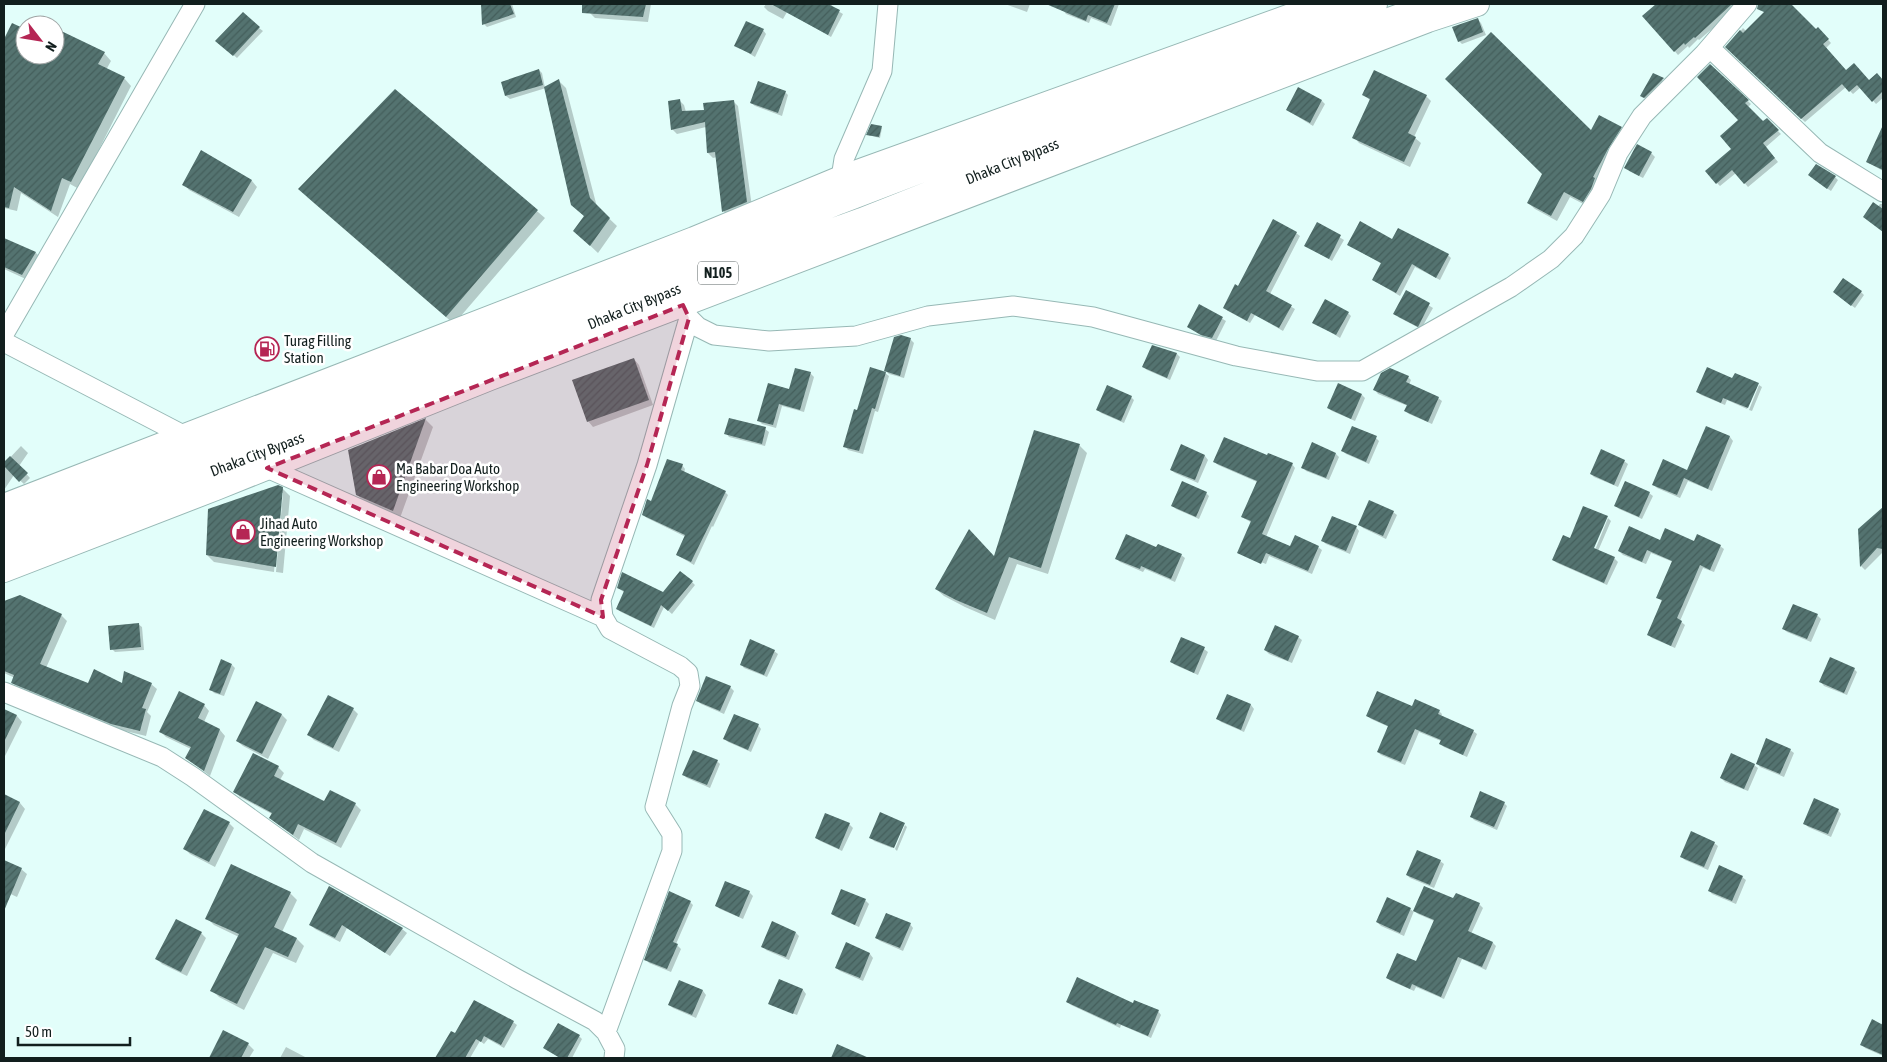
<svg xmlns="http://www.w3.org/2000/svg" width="1887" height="1062" font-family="'Asap Condensed',sans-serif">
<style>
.shadow{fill:#0003}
.building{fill:url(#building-hatch)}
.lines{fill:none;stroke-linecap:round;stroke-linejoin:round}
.minor-casing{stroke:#97b8b5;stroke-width:21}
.major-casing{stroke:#97b8b5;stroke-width:26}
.highway-casing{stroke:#97b8b5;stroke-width:28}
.minor{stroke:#fff;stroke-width:19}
.major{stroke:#fff;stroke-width:24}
.highway{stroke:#fff;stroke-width:26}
.marked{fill:#b52654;fill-opacity:0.2;stroke:#b52654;stroke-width:4;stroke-dasharray:10 6;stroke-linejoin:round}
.labels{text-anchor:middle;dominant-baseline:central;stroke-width:5;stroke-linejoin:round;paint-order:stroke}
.shield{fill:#fff;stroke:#596262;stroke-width:1}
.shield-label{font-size:14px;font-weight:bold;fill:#121f1e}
.street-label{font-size:15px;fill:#121f1e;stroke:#fff}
.poi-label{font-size:15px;fill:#121f1e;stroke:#fff;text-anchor:start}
</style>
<defs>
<pattern id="building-hatch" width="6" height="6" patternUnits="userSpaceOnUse" patternTransform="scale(1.25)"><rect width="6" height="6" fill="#547370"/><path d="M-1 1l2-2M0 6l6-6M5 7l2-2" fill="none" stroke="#445e5b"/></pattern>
</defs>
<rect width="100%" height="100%" fill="#e2fefa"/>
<path class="shadow" d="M482 4H512L516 17 487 27 484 24Z
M591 4H651L648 22 595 18 590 13Z
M766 4H833L831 7 843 14 831 37 787 12 783 19 768 11 764 7Z
M1005 4H1030L1027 12Z
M1065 4H1119L1111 26 1091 18 1089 23 1066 14 1063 10Z
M1658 4H1738L1726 17 1699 40 1698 39 1689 48 1688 46 1678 55 1644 16Z
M1776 4H1790L1816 30 1818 29 1831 43 1826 48 1847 72 1869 82 1877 74 1883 81V98L1876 104 1861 87 1853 94 1846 87 1805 122 1727 47 1743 28 1747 32Z
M1478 20 1481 23 1486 35 1462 44 1459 41Z
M12 24 25 31V55H55V31L104 53 111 61 106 70 124 78 131 86 79 189 70 184 58 217 21 193 17 211 4 208V160L36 167 4 150V42Z
M259 28 263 31 237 58 221 44Z
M763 30 766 34 755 57 735 45Z
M1710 65 1751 104 1748 107 1763 123 1767 120 1781 134 1766 147 1778 162 1748 187 1736 173 1720 186 1717 183 1733 149 1740 120Z
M539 70 542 73 545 88 559 81 566 88 597 207 617 226 598 253 582 238 585 217 572 205 546 88 510 99 506 96 503 82Z
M1654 74 1666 83 1648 101 1642 96Z
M395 90 545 218 454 324 307 197Z
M785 92 788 95 782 116 755 106 751 103Z
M1364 95 1426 96 1431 101 1414 137 1421 143 1410 167 1359 143 1354 137 1371 101Z
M679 100 684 105 686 112 705 111 733 101 738 106 752 207 729 217 724 212 717 157 713 158 708 153 706 127 677 134 672 129Z
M1322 101 1325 104 1313 126 1287 110Z
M881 127 882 128 880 138 868 135Z
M1621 128 1627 134 1589 207 1570 197 1557 221 1535 209 1528 203 1591 132Z
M1883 142V171L1867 162Z
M201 152 252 181 257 187 239 217 189 190 184 184Z
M1651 153 1655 157 1643 178 1629 171Z
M1835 177 1838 180 1831 191 1813 179Z
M1880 204H1883V231L1868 220Z
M1318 224 1344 240 1332 261 1306 246Z
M1296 233 1300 236 1270 294 1295 309 1283 331 1255 315 1250 323 1228 311 1224 308 1238 287Z
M4 239 36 253 41 258 28 280 4 269Z
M1393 241 1448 255 1451 258 1440 280 1415 267 1400 296 1373 280 1382 264 1349 245Z
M1407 292 1433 308 1421 329 1398 317Z
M1834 292H1861L1864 295 1855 308Z
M1200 305 1226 321 1216 341 1205 338 1188 327Z
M1348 313 1351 316 1340 338 1314 322Z
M910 339 914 343 904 378 889 374 886 371Z
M1177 354 1180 357 1170 380 1147 370 1143 367Z
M634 359 639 365 653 405 593 427 588 421Z
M810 373 814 377 804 412 782 406 776 428 762 424 758 420Z
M885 373 889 376 878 412 875 411 863 454 848 450 845 446 858 412Z
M1408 377 1411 380 1409 385 1438 398 1442 401 1432 424 1409 414 1405 411 1408 406 1378 394 1375 390Z
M1757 384 1747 409 1727 400 1725 405 1701 395 1698 392Z
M1759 385 1762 387 1752 411 1749 410Z
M1362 395 1365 398 1355 421 1332 411 1328 408Z
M1131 397 1134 400 1124 423 1101 413 1098 410Z
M426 420 433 427 400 518 365 502 357 495 350 451Z
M1706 427 1730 437 1733 441 1712 491 1688 481 1680 498 1657 488 1654 485 1688 472Z
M765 429 769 432 765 446 729 437 726 433Z
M1035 431 1080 446 1087 453 1048 574 1017 564 995 620 965 607 944 596 936 589 994 558Z
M1376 438 1379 441 1369 464 1346 454 1343 451Z
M21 446 28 453 19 466 30 478 24 484 14 475 4 490V464Z
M1182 446 1205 456 1208 460 1198 483 1175 473 1171 470Z
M1336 454 1339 457 1329 480 1306 471 1303 467Z
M1268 457 1292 464 1295 468 1266 537 1290 548 1318 547 1322 550 1312 574 1269 556 1266 564 1238 553 1252 523 1242 517 1257 482 1218 465 1215 462Z
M1624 461 1628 464 1618 487 1594 477 1591 474Z
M682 465 685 469 684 473 725 492 728 495 713 527 712 526 694 565 677 555 686 537 647 518 643 515Z
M282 488 290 496 283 573 276 572 283 493H281L274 572 214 562 207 555Z
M1206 493 1209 496 1199 519 1176 509 1173 506Z
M1649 493 1653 496 1642 519 1619 509 1616 506Z
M1883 508V552L1865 570 1861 566 1859 529Z
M1393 512 1397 515 1386 539 1363 528 1360 525Z
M1608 518 1611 521 1598 551 1614 558 1618 562 1607 585 1557 563 1553 560 1593 555Z
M1356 527 1359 531 1350 554 1326 544 1323 541Z
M1660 541 1695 542 1720 546 1724 549 1714 572 1703 568 1680 621 1685 625 1675 648 1652 638 1649 635 1663 602 1658 598 1673 562 1651 553 1646 564 1623 555 1619 551Z
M1157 548 1181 555 1185 558 1175 582 1145 569 1143 572 1120 562 1117 559Z
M692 582 695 585 672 614 664 607 654 628 621 612 617 609 625 593 618 588 663 593Z
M20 596 61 615 67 621 46 668 88 684 123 685 151 684 157 689 147 712 151 716 146 736 117 729 18 688 13 683 15 678 4 673V602Z
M1817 615 1821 619 1811 642 1787 632 1784 629Z
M138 624 142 627 144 650 115 652 112 649Z
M1298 637 1302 640 1292 663 1269 654 1265 650Z
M1204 649 1208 652 1198 675 1175 665 1171 662Z
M774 651 778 654 767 677 744 668 741 664Z
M232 665 235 668 224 696 214 693 211 689Z
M1854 669 1857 672 1847 695 1824 686 1821 682Z
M730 687 734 691 724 714 701 704 698 701Z
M1228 695 1251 705 1254 709 1244 732 1221 722 1218 719Z
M257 703 282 715 287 720 268 759 243 746 237 741Z
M204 705 209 711 204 722 220 730 225 736 210 776 186 758 191 749 166 737 160 731Z
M353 709 358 714 339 752 314 740 309 735Z
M4 710 17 716 22 722 4 758Z
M1439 711 1442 714 1441 717 1473 731 1477 734 1467 757 1444 747 1440 744 1441 741 1419 732 1405 765 1381 755 1378 752 1389 727 1371 719 1368 716Z
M758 725 761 729 751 752 728 742 725 739Z
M1790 750 1794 753 1784 777 1760 767 1757 763Z
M717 761 720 764 710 788 687 778 684 775Z
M1754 765 1758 768 1748 791 1725 782 1721 778Z
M278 767 284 773 280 780 325 803 355 804 361 810 341 848 304 829 299 840 276 823 271 818 272 814 240 797 235 792Z
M4 795 20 803 25 809 4 851Z
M1504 803 1507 806 1497 830 1474 820 1471 816Z
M1838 810 1841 814 1831 837 1808 827 1805 823Z
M229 823 234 828 215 867 190 854 185 849Z
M849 824 853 828 842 851 820 841 816 838Z
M903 824 892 848 874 841 871 837Z
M905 825 907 827 897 851 895 849Z
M1714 843 1718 846 1708 870 1685 860 1681 856Z
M1440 861 1444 864 1434 888 1410 878 1407 875Z
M4 862 21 869 27 874 17 897 4 891Z
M1742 877 1746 880 1736 904 1712 894 1709 890Z
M330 887 402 929 407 933 390 956 347 928 340 942 315 929 311 925Z
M1424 887 1454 900 1479 904 1483 908 1471 934 1493 943 1496 946 1486 970 1462 959 1444 999 1416 987 1414 991 1391 981 1387 978 1417 963 1434 921 1418 914 1414 911 1404 936 1381 926 1377 922 1410 909 1414 912Z
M749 892 753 896 743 919 720 909 716 906Z
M290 893 297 900 282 932 297 939 304 946 296 963 273 953 244 1010 219 997 212 990 239 937 214 925 207 918Z
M865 900 869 904 859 927 836 917 832 914Z
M690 902 693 905 676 944 681 949 671 972 649 963 646 959Z
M910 924 913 928 903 951 880 941 876 938Z
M201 933 206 938 187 976 162 964 157 959Z
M796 933 799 936 789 960 766 950 763 946Z
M846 944 870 954 873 958 863 981 840 971 836 968Z
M780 980 803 990 806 994 797 1015 770 1004Z
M679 981 703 991 706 995 696 1018 673 1008 669 1005Z
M1067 1002 1134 1004 1158 1011 1161 1015 1151 1038 1121 1025 1120 1028 1071 1005Z
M1883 1020V1056L1865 1048 1862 1044 1881 1025Z
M513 1022 517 1025 504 1048 488 1039 484 1044 480 1041 470 1058H437L451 1033 455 1035Z
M224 1032 248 1044 254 1050 249 1058H210Z
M579 1036 582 1039 572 1058H560L545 1048Z
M286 1047 307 1058H280Z"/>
<path class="building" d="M481 4H510L514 14 482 25Z
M582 4H646L643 17 582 13Z
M771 4H828L840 10 828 35Z
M1046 4H1115L1107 23 1088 15 1086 21Z
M1656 4H1732L1695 38 1694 37 1685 45 1684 43 1674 52 1642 16Z
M1758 4H1791L1816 29 1818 27 1829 39 1823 44 1846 70 1854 63 1869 80 1877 73 1883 80V91L1872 102 1857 85 1849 92 1842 84 1801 119 1725 47 1740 30 1743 33 1764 12 1757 9Z
M243 12 260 27 233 56 215 41Z
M1478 18 1483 32 1458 42 1452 27Z
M746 21 764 29 751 54 734 46Z
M12 23 25 29V55H55V28L105 52 98 64 125 77 71 182 62 178 51 211 14 187 9 208 4 207V39Z
M1491 32 1591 130 1599 115 1622 127 1608 149 1593 177 1595 178 1591 189 1583 202 1564 192 1551 216 1527 203 1542 174 1445 79Z
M1710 64 1749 100 1745 103 1763 121 1767 118 1779 130 1763 143 1775 158 1744 184 1732 170 1716 184 1705 171 1731 149 1720 136 1738 120 1697 77Z
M539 69 543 85 505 96 501 82Z
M1374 70 1427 95 1408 133 1416 137 1404 162 1352 138 1370 99 1362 95Z
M1653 73 1664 78 1644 98 1640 96Z
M559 79 590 198 610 218 590 246 573 231 584 216 571 205 544 87Z
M758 81 786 91 778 113 750 103Z
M1298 87 1322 100 1310 123 1286 110Z
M395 89 538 210 446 317 298 189Z
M680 99 682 111 704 110 703 103 734 100 747 202 722 212 715 152 707 153 705 122 671 130 668 101Z
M871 124 882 126 879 137 866 135Z
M1883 125V170L1866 162Z
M1637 144 1652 152 1639 176 1624 168Z
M201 150 252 180 233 212 182 185Z
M1816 164 1836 176 1827 189 1808 175Z
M1873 202 1883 209V232L1863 217Z
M1273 219 1297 232 1266 291 1292 305 1279 328 1251 313 1247 321 1223 308 1235 284 1238 286Z
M1360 221 1392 239 1398 228 1449 254 1436 278 1412 264 1396 293 1372 280 1381 263 1347 245Z
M1317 222 1341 235 1329 259 1304 246Z
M4 238 36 252 22 275 4 267Z
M1843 278 1862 291 1851 306 1833 292Z
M1406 290 1430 303 1418 327 1393 314Z
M1325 299 1349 312 1336 335 1312 323Z
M1199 304 1223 317 1212 338 1201 335 1187 327Z
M901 335 911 338 900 376 884 371 894 337Z
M1152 345 1177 353 1167 378 1142 367Z
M634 358 649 400 587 422 572 380Z
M870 367 886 372 875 409 872 408 859 451 843 447 854 409 857 410Z
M1707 367 1732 378 1735 373 1759 383 1748 408 1723 398 1721 403 1696 392Z
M795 368 811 372 800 410 779 404 773 425 757 421 768 383 789 389Z
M1390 368 1409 376 1406 382 1439 397 1428 422 1404 411 1407 405 1373 390 1381 373Z
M1338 383 1362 394 1351 419 1327 408Z
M1107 385 1132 396 1121 421 1096 410Z
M426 418 393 511 356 495 348 450Z
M729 418 766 427 762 444 724 434Z
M1352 426 1377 436 1366 462 1341 451Z
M1706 426 1730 436 1708 489 1684 478 1677 495 1652 485 1663 459 1687 470Z
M1034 430 1080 444 1041 568 1009 557 987 613 956 600 935 589 969 529 994 556Z
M1224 437 1267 455 1268 453 1293 463 1262 534 1290 546 1295 535 1319 546 1308 571 1266 553 1261 564 1237 553 1251 521 1241 517 1257 481 1213 462Z
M1312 442 1336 453 1326 478 1301 468Z
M1181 444 1205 455 1195 480 1170 470Z
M1601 449 1625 460 1614 485 1590 474Z
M10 456 28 473 19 482 4 466V462Z
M667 459 683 464 681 470 726 491 691 562 676 555 685 535 642 515 647 499 651 501Z
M1182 481 1207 492 1196 517 1171 506Z
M1625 481 1650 492 1639 517 1614 506Z
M278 485 283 487 276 567 206 555 208 509Z
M1369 500 1394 511 1383 536 1358 525Z
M1583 506 1608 516 1594 548 1615 557 1604 583 1552 560 1563 535 1570 538Z
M1883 507V549L1877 548 1860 567 1858 529Z
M1332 516 1357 526 1346 551 1321 541Z
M1629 526 1660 540 1665 528 1694 541 1697 534 1721 545 1710 570 1700 565 1677 618 1682 621 1671 646 1647 635 1662 600 1656 598 1672 561 1647 550 1642 562 1618 551Z
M1126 534 1156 547 1158 544 1182 554 1171 579 1141 566 1140 569 1115 559Z
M680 571 693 581 668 611 661 605 651 626 616 609 624 591 617 588 622 572 663 592Z
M20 595 62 614 40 664 88 683 94 669 122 683 124 671 152 683 142 708 146 709 140 731 111 724 11 683 14 675 4 671V601Z
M1793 604 1818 614 1807 639 1782 629Z
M139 623 141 647 110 650 108 626Z
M1275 625 1299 636 1288 661 1264 650Z
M1181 637 1205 647 1194 673 1170 662Z
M750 639 775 650 764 675 740 665Z
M1830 657 1855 668 1844 693 1819 682Z
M221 659 232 664 220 694 209 690Z
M706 676 731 686 720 711 696 701Z
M179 691 205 704 198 718 220 729 204 771 185 758 191 747 159 732Z
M1377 691 1412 706 1415 699 1440 710 1438 714 1474 730 1463 755 1439 744 1441 740 1415 729 1401 762 1377 752 1388 726 1366 716Z
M1227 694 1251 704 1241 730 1216 719Z
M328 695 354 708 333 748 307 735Z
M256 701 282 714 262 754 236 741Z
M4 709 17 715 4 742Z
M734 714 759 724 748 750 723 739Z
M1766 738 1791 749 1780 774 1756 764Z
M693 750 718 760 707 785 682 775Z
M253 753 279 766 274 776 324 801 330 790 356 803 336 843 298 824 293 835 269 818 272 813 233 792Z
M1731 753 1755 764 1744 789 1720 778Z
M1480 791 1505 802 1494 827 1470 817Z
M4 794 20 802 4 835Z
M1814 798 1839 809 1828 834 1803 824Z
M204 809 230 822 209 862 183 849Z
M880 812 905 823 894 848 869 838Z
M825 813 850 823 839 849 815 838Z
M1691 831 1715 842 1704 867 1680 857Z
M1417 850 1441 860 1430 885 1406 875Z
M4 860 22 868 4 911Z
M231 864 291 892 274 927 297 938 288 957 265 947 237 1004 210 991 239 934 205 919Z
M1719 865 1743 876 1732 901 1708 891Z
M725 881 750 891 739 917 715 906Z
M329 886 403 928 385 953 342 925 335 938 309 925Z
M1424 886 1453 898 1456 893 1480 903 1468 931 1493 942 1482 967 1458 957 1441 997 1412 984 1410 989 1386 978 1397 953 1416 961 1434 920 1413 911Z
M841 889 866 899 855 925 831 914Z
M669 891 691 901 673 942 678 944 667 969 644 960Z
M1387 897 1411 908 1400 933 1376 922Z
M886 913 911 923 900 948 875 938Z
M176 919 202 932 181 972 155 959Z
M772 921 796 932 786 957 761 947Z
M846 942 870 953 860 978 835 968Z
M1077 977 1133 1003 1134 1000 1159 1010 1148 1036 1117 1023 1116 1025 1066 1002Z
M779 979 803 989 793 1014 768 1004Z
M679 980 703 990 692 1015 668 1005Z
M474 1000 514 1021 501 1045 484 1036 481 1042 476 1039 465 1058H435L451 1031 455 1033Z
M1872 1019 1883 1025V1055L1860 1045Z
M558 1023 580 1035 567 1058H560L543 1048Z
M223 1030 249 1043 241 1058H209Z
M837 1044 869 1058H831Z"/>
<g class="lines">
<g class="minor-casing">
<path id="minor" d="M1710 48 1820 153 1883 192
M841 178 844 159 882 71 888 4
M683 305 689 318 698 327 714 335 769 341 856 336 928 316 1013 306 1093 317 1236 356 1317 371H1362L1511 287 1551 259 1574 236 1601 194 1618 153 1642 116 1704 54 1747 4
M4 334 195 4
M4 342 185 436
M267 468 603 617
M4 692 162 757 193 777 312 863 517 979 595 1021 606 1032 615 1049 614 1058
M606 1032 672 851V834L655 807 682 706 690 686 688 673 680 666 610 629 603 617 601 600 647 465 689 318"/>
</g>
<g class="major-casing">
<path id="major" d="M4 506 694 239 841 178 1324 4
M4 570 216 488 490 378 1428 20 1477 4"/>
</g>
<g class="highway-casing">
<path id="highway" d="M4 528 146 473 219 447 477 343 705 256 839 201 1124 92 1374 4
M4 553 492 363 703 278 862 221 1112 122 1436 4"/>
</g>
<use href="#minor" class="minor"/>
<use href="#major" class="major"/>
<use href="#highway" class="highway"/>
</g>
<path class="marked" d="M683 305 689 318 647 465 601 600 603 617 267 468Z"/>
<defs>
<g id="fuel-ring" transform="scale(1.25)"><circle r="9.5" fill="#fff" stroke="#b52654" stroke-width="1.5"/><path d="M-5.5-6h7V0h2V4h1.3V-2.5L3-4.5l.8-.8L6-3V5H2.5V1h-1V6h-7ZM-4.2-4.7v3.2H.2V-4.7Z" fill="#b52654"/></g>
<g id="shop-ring" transform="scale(1.25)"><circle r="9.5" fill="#fff" stroke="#b52654" stroke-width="1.5"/><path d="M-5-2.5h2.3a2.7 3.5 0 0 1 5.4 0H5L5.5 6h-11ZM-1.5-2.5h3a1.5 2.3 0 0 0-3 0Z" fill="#b52654"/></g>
</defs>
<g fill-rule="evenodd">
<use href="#fuel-ring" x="267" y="349"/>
<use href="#shop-ring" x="379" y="477"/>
<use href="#shop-ring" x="243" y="532"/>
</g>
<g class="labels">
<rect class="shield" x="698" y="261.5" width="40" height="23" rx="4"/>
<g class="shield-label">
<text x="718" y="273">N105</text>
</g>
<g class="street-label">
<text transform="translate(1012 161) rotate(-22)">Dhaka City Bypass</text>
<text transform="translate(634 306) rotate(-22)">Dhaka City Bypass</text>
<text transform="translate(257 454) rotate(-21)">Dhaka City Bypass</text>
</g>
<g class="poi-label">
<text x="284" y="340">Turag Filling<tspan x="284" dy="17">Station</tspan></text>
<text x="396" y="468">Ma Babar Doa Auto<tspan x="396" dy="17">Engineering Workshop</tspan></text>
<text x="260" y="523">Jihad Auto<tspan x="260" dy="17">Engineering Workshop</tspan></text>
</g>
</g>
<rect width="1887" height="1062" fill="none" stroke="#121f1e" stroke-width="10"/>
<g transform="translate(40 40) rotate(121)"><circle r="24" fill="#ffffff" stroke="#a0a5a5"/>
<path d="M0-4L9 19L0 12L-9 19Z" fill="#b52654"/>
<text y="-8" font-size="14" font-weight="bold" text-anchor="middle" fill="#121f1e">N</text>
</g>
<path d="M18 1037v8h112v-8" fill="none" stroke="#121f1e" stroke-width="2.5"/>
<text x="25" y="1037" font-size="15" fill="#121f1e" stroke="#ffffff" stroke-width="4" paint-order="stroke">50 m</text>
</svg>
